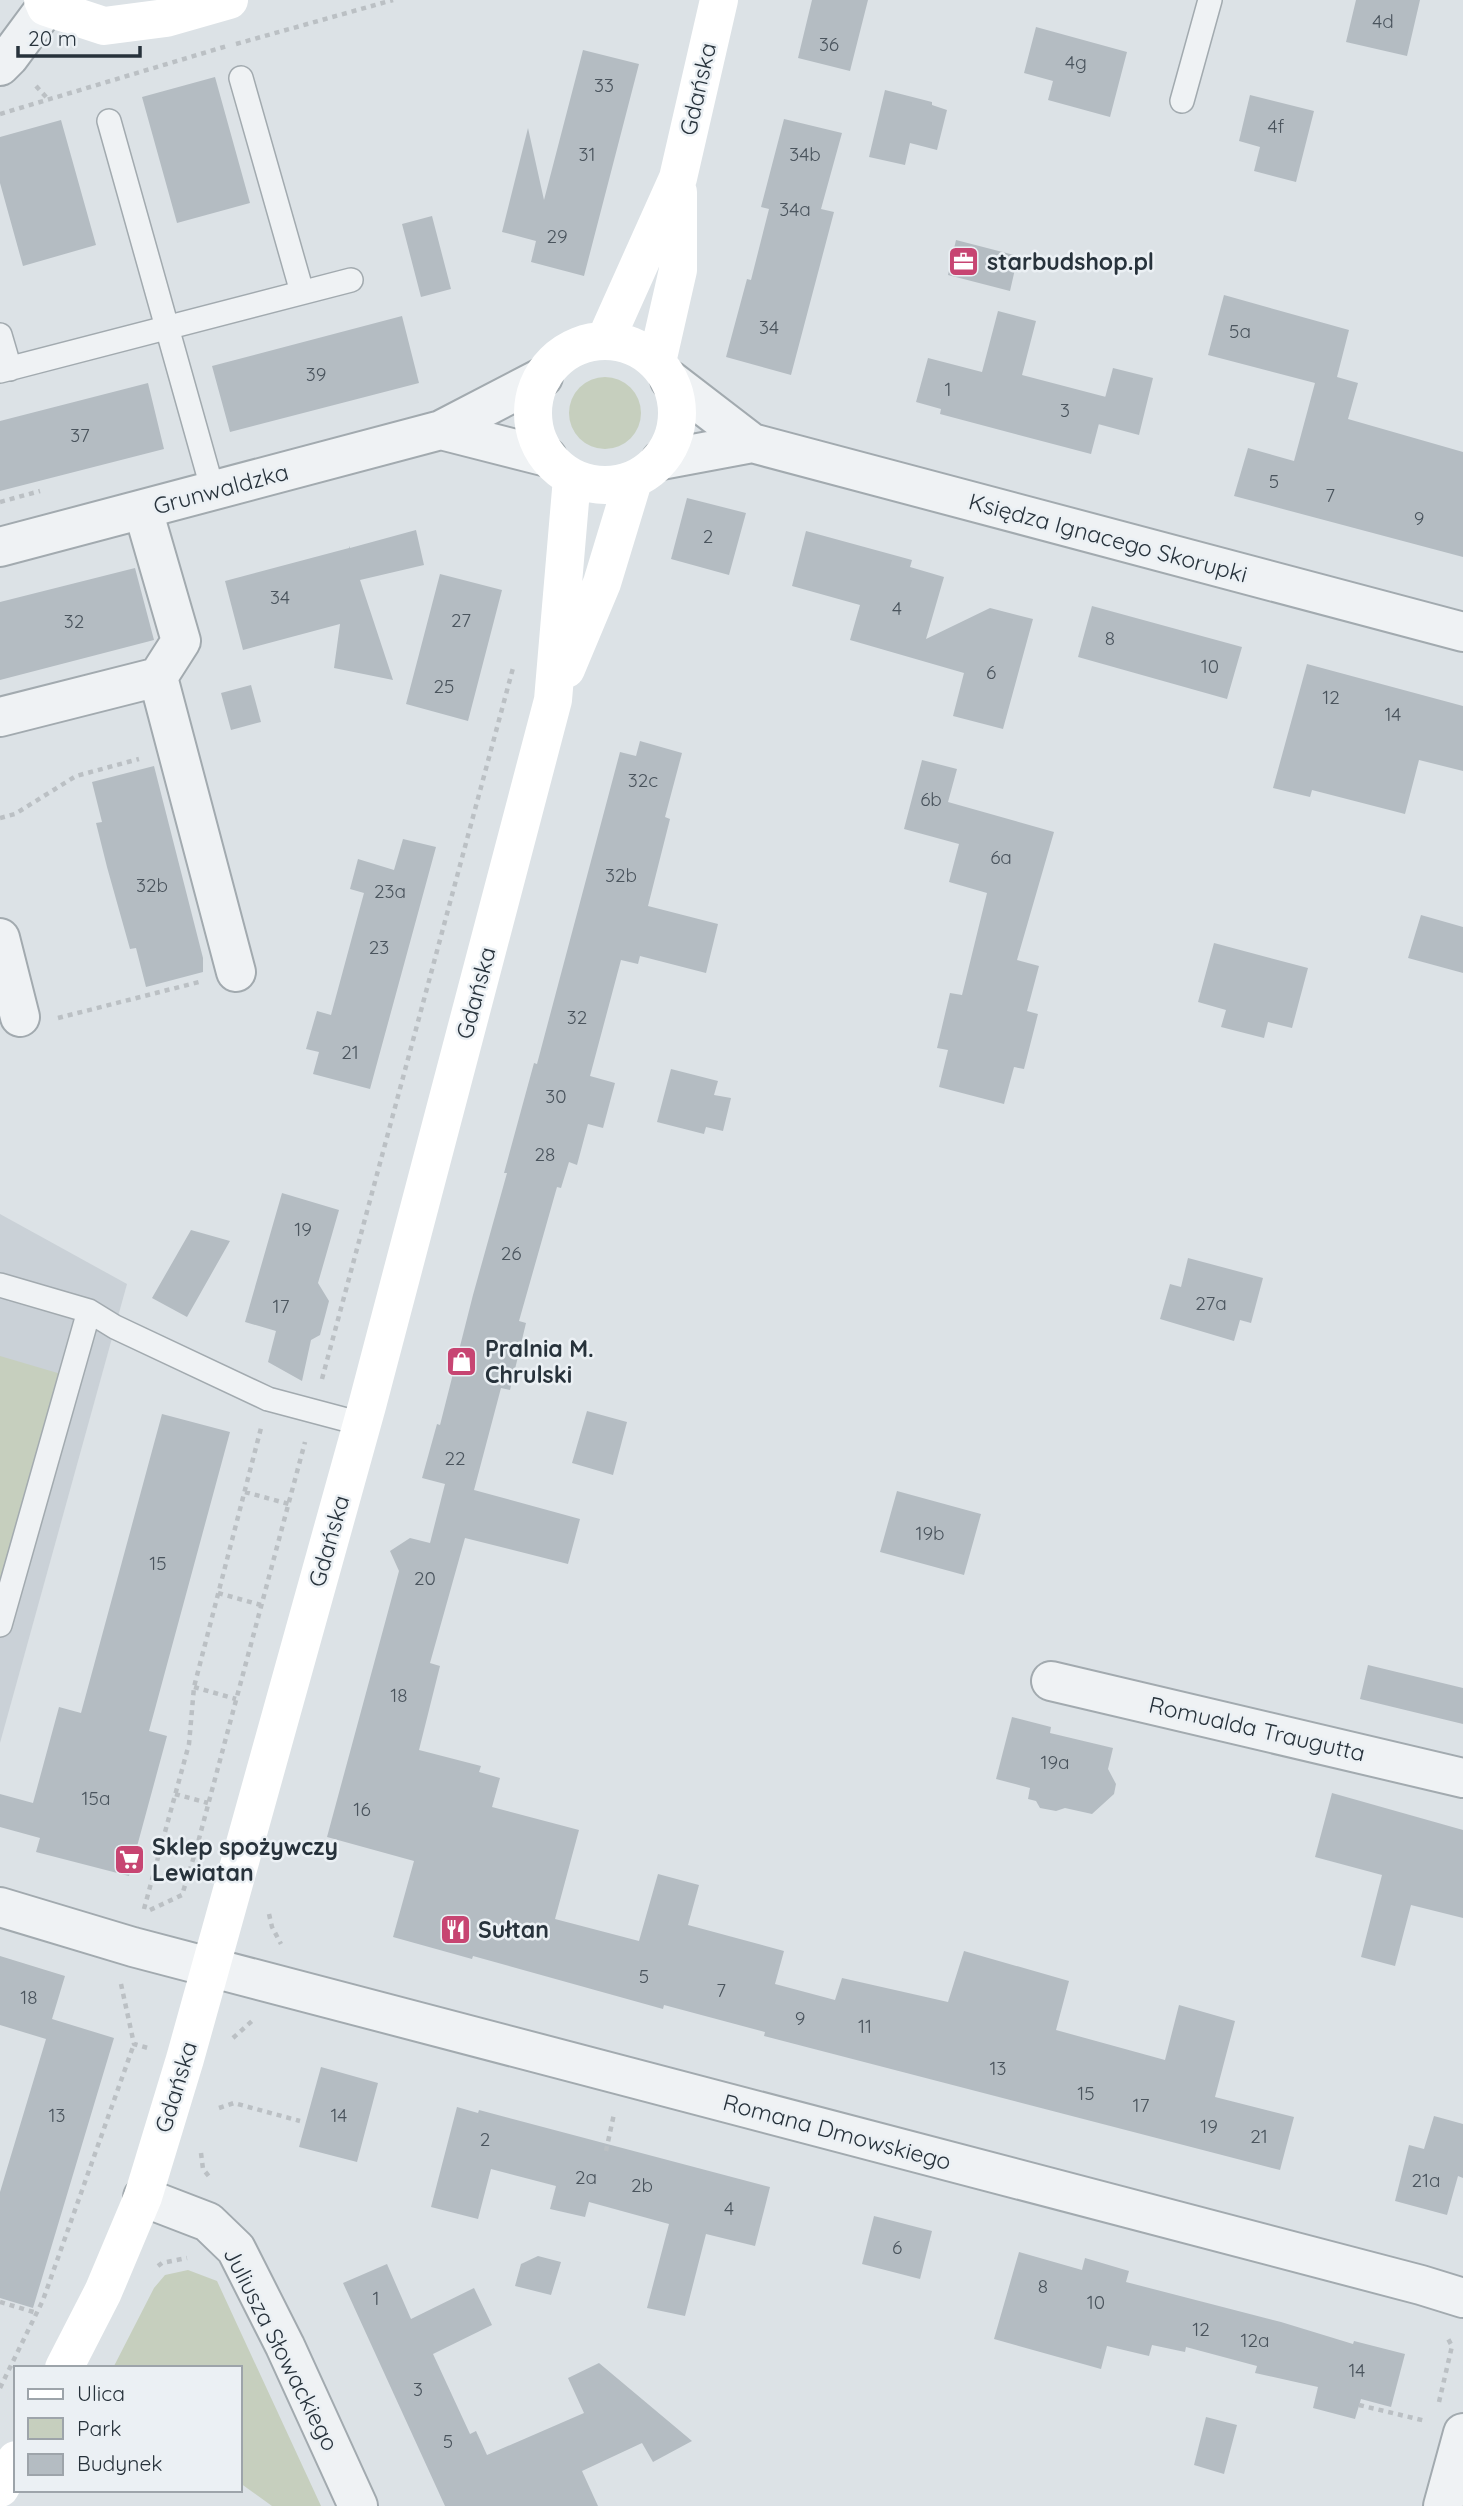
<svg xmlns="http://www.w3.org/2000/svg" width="1463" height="2506" font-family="Quicksand,sans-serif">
  <rect width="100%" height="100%" fill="#dce2e6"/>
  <!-- built -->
  <path fill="#cad1d7" d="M 0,1214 L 127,1284 L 0,1743 Z"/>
  <!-- green -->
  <path fill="#c6cfbe" d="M569 413a36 36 0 1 1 72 0a36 36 0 1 1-72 0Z
    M 0,1356 L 61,1374 L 0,1586 Z
    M 188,2270 L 217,2281 L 321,2506 L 272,2506 L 240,2483 L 240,2368 L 113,2368 L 154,2288 L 165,2275 Z"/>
  <!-- building -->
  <path fill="#b4bcc2" d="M 812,0 L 868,0 L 850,71 L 798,58 Z
    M 1356,0 L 1420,0 L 1407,56 L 1346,42 Z
    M 1036,27 L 1127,52 L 1110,117 L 1048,100 L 1053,81 L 1024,73 Z
    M 583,50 L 639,64 L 584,276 L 531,262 L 536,241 L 502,232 L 528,128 L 544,200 Z
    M 215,77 L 250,203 L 177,223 L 142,97 Z
    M 885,90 L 932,102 L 932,105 L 947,110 L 937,150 L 910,143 L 905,165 L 869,157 Z
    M 1250,95 L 1314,111 L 1296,182 L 1254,171 L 1260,147 L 1239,141 Z
    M 784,119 L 842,133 L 821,209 L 834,212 L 791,375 L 726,357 L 747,279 L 751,280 L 769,209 L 761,207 Z
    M 61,120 L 96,245 L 23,266 L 0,183 L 0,137 Z
    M 432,216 L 451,289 L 421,297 L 402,224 Z
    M 956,240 L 1018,256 L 1010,291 L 948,275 Z
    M 1224,295 L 1349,330 L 1337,377 L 1358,383 L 1348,419 L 1463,452 L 1463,557 L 1234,496 L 1248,448 L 1294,461 L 1315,383 L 1208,355 Z
    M 998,311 L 1036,321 L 1022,375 L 1106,397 L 1091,454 L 940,414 L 941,409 L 916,402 L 928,358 L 982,372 Z
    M 402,316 L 419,383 L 230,432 L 212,366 Z
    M 1113,368 L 1153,378 L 1139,435 L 1098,424 Z
    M 148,383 L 164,449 L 0,491 L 0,421 Z
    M 687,498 L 746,513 L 729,575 L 671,559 Z
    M 416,530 L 424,565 L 360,580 L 393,680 L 334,668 L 340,624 L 243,650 L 225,581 L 349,548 L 349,546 L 350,548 Z
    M 806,531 L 912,560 L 910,567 L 944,577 L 926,639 L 990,608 L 1033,619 L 1003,729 L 953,716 L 964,673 L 850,640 L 860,605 L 792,586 Z
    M 135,568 L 154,640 L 0,680 L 0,602 Z
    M 440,574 L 502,590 L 468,721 L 406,704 Z
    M 1092,606 L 1242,647 L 1227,699 L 1078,657 Z
    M 1307,664 L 1463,706 L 1463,771 L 1419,760 L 1405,814 L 1312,790 L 1310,797 L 1273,788 Z
    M 251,685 L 261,722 L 231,730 L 221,693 Z
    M 640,741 L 682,753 L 665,817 L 670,819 L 648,906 L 718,924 L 706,973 L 640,956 L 638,964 L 621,960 L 590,1076 L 615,1083 L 603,1128 L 588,1124 L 577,1165 L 569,1162 L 561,1188 L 557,1187 L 519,1321 L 526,1323 L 510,1390 L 501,1388 L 474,1490 L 580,1519 L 568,1564 L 465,1538 L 430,1663 L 440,1666 L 419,1750 L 481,1766 L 479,1772 L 500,1778 L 492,1807 L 579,1830 L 555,1919 L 639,1941 L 658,1874 L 699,1885 L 688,1925 L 784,1951 L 775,1984 L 835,2000 L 842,1978 L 948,2002 L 964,1951 L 1069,1981 L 1056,2030 L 1165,2060 L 1179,2005 L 1235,2021 L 1215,2097 L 1294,2117 L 1280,2170 L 764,2036 L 765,2032 L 664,2005 L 663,2009 L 473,1956 L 472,1959 L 393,1937 L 414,1861 L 327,1837 L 399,1571 L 390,1551 L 410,1538 L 430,1543 L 445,1484 L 422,1478 L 437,1424 L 440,1425 L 473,1295 L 507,1173 L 504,1173 L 534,1063 L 537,1064 L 620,752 L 636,756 Z
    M 922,760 L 957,769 L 948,802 L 1054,832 L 1017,960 L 1039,966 L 1027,1011 L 1038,1014 L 1024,1069 L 1014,1067 L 1004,1104 L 939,1087 L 948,1050 L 937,1048 L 950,993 L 962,995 L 987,893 L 949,882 L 959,844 L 904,829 Z
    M 154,766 L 203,958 L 203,972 L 146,987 L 136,948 L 130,949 L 107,867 L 96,823 L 102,822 L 92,782 Z
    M 403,839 L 436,847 L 370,1089 L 313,1074 L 319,1052 L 306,1049 L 317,1011 L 331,1015 L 364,893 L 350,889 L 358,859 L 394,870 Z
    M 1421,915 L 1463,927 L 1463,973 L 1408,958 Z
    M 1214,943 L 1308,968 L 1292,1028 L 1268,1022 L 1264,1038 L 1221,1027 L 1226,1010 L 1198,1002 Z
    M 671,1069 L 718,1081 L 714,1095 L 731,1098 L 723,1131 L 706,1127 L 704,1134 L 657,1122 Z
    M 282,1193 L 339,1210 L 318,1283 L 329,1301 L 320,1335 L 311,1340 L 302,1381 L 268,1362 L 276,1331 L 245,1322 Z
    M 191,1230 L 230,1241 L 187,1317 L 152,1298 Z
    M 1188,1258 L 1263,1278 L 1251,1323 L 1240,1320 L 1234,1341 L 1160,1319 L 1170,1284 L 1181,1287 Z
    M 587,1411 L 627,1422 L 613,1475 L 572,1463 Z
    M 162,1414 L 230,1432 L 149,1731 L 167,1736 L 129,1876 L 36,1852 L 40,1838 L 0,1827 L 0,1794 L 33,1803 L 59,1707 L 81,1713 Z
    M 897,1491 L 981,1514 L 964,1575 L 880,1552 Z
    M 1368,1665 L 1463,1688 L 1463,1724 L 1360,1699 Z
    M 1012,1717 L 1051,1727 L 1050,1733 L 1113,1748 L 1108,1769 L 1116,1784 L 1114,1794 L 1092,1814 L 1065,1808 L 1056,1811 L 1040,1808 L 1036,1801 L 1028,1799 L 1030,1788 L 996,1779 Z
    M 1332,1793 L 1463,1830 L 1463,1918 L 1411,1905 L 1395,1966 L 1361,1957 L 1382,1875 L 1315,1857 Z
    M 0,1956 L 65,1976 L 52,2019 L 114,2038 L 33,2308 L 0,2298 L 0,2192 L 46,2039 L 0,2025 Z
    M 321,2067 L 378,2083 L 357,2162 L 299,2147 Z
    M 457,2107 L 478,2113 L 479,2110 L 770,2187 L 755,2246 L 706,2234 L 685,2316 L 647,2308 L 669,2224 L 589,2202 L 585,2217 L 550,2209 L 556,2186 L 491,2169 L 478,2219 L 431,2207 Z
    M 1434,2116 L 1463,2124 L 1463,2178 L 1458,2176 L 1447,2215 L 1395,2201 L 1409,2145 L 1424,2149 Z
    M 874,2216 L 932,2231 L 920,2279 L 862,2264 Z
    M 1019,2252 L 1082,2270 L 1085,2258 L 1129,2271 L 1126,2282 L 1281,2322 L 1353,2344 L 1354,2341 L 1405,2354 L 1391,2407 L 1361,2399 L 1355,2419 L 1313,2408 L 1318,2387 L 1255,2373 L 1257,2366 L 1186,2347 L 1185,2352 L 1152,2345 L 1149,2356 L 1107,2346 L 1101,2369 L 994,2339 Z
    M 538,2256 L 561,2262 L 551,2295 L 515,2286 L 521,2264 Z
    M 387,2264 L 411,2319 L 474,2288 L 492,2325 L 433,2354 L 470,2434 L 476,2431 L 487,2455 L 584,2413 L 568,2378 L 599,2363 L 692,2441 L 653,2462 L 642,2443 L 582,2471 L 598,2506 L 445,2506 L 343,2283 Z
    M 1206,2417 L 1237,2425 L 1224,2474 L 1194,2465 Z"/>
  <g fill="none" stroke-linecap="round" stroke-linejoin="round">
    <defs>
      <path id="lane" d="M 241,78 L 302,292
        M 1182,101 L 1210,0
        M 109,121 L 213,491
        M 0,335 L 10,369
        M 0,371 L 351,280
        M 0,1285 L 89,1311 L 115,1327 L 268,1399 L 362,1424
        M 0,1625 L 89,1311"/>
      <path id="street" d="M 0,66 L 9,57 L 46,7
        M 670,380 L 752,443
        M 441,430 L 547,457
        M 661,460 L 752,443 L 1463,632
        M 0,547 L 441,430 L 543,377
        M 158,677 L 236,972
        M 0,717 L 158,677 L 181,641 L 143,510
        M 0,938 L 20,1017
        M 1051,1681 L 1463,1778
        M 0,1907 L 133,1947 L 1421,2285 L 1463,2298
        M 143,2197 L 208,2222 L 236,2249 L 285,2346 L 358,2506
        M 1443,2506 L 1463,2433"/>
    </defs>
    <!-- lane casing -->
    <use href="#lane" stroke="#a2aaaf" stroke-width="26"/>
    <!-- street casing -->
    <use href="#street" stroke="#a2aaaf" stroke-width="42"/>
    <!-- path -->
    <path stroke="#bbc0c4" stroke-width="4.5" stroke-dasharray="5 5" stroke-linecap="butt" d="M 236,44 L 393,0
      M 36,86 L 47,98
      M 0,114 L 227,46
      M 0,502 L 40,491
      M 0,818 L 15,814 L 76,776 L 139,759
      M 58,1018 L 199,982
      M 322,1379 L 513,668
      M 245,1492 L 289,1504
      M 218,1593 L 261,1605
      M 194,1687 L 236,1699
      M 175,1794 L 208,1803
      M 196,1850 L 305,1442
      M 144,1909 L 189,1744 L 194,1687 L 261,1428
      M 150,1910 L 182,1895 L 196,1850
      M 269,1914 L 272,1927 L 281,1944
      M 121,1984 L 134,2044 L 148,2048
      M 233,2038 L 252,2021
      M 219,2108 L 234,2103 L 300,2121
      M 606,2151 L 614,2114
      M 201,2153 L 203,2169 L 211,2179
      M 158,2266 L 162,2263 L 187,2258
      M 0,2302 L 37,2313
      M 0,2388 L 43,2300 L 134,2044
      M 1439,2402 L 1452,2346 L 1447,2337
      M 1359,2405 L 1426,2421"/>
    <!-- lane -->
    <use href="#lane" stroke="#eff2f4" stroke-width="23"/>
    <!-- street -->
    <use href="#street" stroke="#eff2f4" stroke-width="38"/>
    <!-- secondary -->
    <path stroke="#fff" stroke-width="38" d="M 43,0 L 46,7 L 104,26 L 166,18 L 229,0
      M533 413a72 72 0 1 1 144 0a72 72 0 1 1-144 0Z
      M 605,341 L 678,178 L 719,0
      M 657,362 L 678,270 L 678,192
      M 566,669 L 602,583 L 633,481
      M 64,2368 L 103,2292 L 143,2197 L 185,2059 L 367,1406 L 553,700 L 572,478
      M 0,2488 L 16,2460"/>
  </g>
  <!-- icons -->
  <defs>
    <symbol id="office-square" viewBox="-11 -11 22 22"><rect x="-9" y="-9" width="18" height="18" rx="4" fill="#c74572" stroke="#ebf0f4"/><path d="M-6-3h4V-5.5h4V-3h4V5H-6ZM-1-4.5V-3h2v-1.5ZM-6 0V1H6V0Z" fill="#fff"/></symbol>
    <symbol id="shop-square" viewBox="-11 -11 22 22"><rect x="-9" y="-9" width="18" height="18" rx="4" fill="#c74572" stroke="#ebf0f4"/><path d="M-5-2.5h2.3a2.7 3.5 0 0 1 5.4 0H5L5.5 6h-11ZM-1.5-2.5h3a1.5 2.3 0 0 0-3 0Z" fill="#fff"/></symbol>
    <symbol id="supermarket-square" viewBox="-11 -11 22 22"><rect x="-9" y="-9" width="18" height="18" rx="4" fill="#c74572" stroke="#ebf0f4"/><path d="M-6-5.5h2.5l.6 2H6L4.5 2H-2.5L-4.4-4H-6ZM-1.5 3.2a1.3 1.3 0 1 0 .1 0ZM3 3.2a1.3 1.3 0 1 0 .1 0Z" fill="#fff"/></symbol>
    <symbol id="restaurant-square" viewBox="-11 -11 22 22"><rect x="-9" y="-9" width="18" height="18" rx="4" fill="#c74572" stroke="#ebf0f4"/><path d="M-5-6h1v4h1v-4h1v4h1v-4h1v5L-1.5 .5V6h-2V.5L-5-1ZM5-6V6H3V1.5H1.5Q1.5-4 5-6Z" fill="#fff"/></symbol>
  </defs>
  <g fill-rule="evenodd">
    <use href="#office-square" x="946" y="244" width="35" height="35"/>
    <use href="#shop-square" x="444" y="1344" width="35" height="35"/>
    <use href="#supermarket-square" x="112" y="1842" width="35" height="35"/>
    <use href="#restaurant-square" x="438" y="1912" width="35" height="35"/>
  </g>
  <g text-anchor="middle" stroke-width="5" stroke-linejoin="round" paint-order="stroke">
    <!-- number labels -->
    <g font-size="19" fill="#4a545d">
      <text x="1383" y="28">4d</text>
      <text x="829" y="51">36</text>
      <text x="1076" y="69">4g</text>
      <text x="604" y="92">33</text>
      <text x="1276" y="133">4f</text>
      <text x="587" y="161">31</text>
      <text x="805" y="161">34b</text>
      <text x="795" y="216">34a</text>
      <text x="557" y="243">29</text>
      <text x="769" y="334">34</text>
      <text x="1240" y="338">5a</text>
      <text x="316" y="381">39</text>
      <text x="948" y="396">1</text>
      <text x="1065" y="417">3</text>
      <text x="80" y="442">37</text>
      <text x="1274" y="488">5</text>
      <text x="1330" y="502">7</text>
      <text x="1419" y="525">9</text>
      <text x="708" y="543">2</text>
      <text x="280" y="604">34</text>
      <text x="897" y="615">4</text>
      <text x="461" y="627">27</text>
      <text x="74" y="628">32</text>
      <text x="1110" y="645">8</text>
      <text x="1210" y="673">10</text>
      <text x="991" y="679">6</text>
      <text x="444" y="693">25</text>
      <text x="1331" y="704">12</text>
      <text x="1393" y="721">14</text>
      <text x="643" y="787">32c</text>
      <text x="931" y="806">6b</text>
      <text x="1001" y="864">6a</text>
      <text x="621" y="882">32b</text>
      <text x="152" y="892">32b</text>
      <text x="390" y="898">23a</text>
      <text x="379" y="954">23</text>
      <text x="577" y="1024">32</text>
      <text x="350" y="1059">21</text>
      <text x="556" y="1103">30</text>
      <text x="545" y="1161">28</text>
      <text x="303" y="1236">19</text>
      <text x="511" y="1260">26</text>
      <text x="1211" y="1310">27a</text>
      <text x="281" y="1313">17</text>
      <text x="455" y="1465">22</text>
      <text x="930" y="1540">19b</text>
      <text x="158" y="1570">15</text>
      <text x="425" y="1585">20</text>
      <text x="399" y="1702">18</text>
      <text x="1055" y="1769">19a</text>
      <text x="96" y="1805">15a</text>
      <text x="362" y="1816">16</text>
      <text x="644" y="1983">5</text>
      <text x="721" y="1997">7</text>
      <text x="29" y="2004">18</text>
      <text x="800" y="2025">9</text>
      <text x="865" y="2033">11</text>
      <text x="998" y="2075">13</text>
      <text x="1086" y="2100">15</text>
      <text x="1141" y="2112">17</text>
      <text x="57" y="2122">13</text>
      <text x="339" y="2122">14</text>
      <text x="1209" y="2133">19</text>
      <text x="1259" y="2143">21</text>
      <text x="485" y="2146">2</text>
      <text x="586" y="2184">2a</text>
      <text x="1426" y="2187">21a</text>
      <text x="642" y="2192">2b</text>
      <text x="729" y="2215">4</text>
      <text x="897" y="2254">6</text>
      <text x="1043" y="2293">8</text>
      <text x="376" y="2305">1</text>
      <text x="1096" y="2309">10</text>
      <text x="1201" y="2336">12</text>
      <text x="1255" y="2347">12a</text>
      <text x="1357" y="2377">14</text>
      <text x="418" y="2396">3</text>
      <text x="448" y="2448">5</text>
    </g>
    <!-- street labels -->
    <g font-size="23" fill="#27323b" stroke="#ebf0f4">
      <text transform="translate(698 89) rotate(-77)" y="8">Gdańska</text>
      <text transform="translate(221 489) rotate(-15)" y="8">Grunwaldzka</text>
      <text transform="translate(1108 538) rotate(15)" y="8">Księdza Ignacego Skorupki</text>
      <text transform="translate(476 993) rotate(-75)" y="8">Gdańska</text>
      <text transform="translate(329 1541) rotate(-74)" y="8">Gdańska</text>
      <text transform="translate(1257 1729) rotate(13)" y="8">Romualda Traugutta</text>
      <text transform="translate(176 2087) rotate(-73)" y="8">Gdańska</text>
      <text transform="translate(837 2132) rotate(15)" y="8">Romana Dmowskiego</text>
      <text transform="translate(281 2349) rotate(63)" y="8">Juliusza Słowackiego</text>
    </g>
    <!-- poi labels -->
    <g font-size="23" font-weight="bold" fill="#27323b" stroke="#ebf0f4" text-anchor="start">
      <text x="987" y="270">starbudshop.pl</text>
      <text x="485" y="1357">Pralnia M.<tspan x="485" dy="26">Chrulski</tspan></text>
      <text x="152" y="1855">Sklep spożywczy<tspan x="152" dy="26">Lewiatan</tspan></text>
      <text x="478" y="1938">Sułtan</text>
    </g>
  </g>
  <!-- legend -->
  <rect x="14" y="2366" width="228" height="126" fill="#ebf0f4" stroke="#9da4aa" stroke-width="2"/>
  <rect x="28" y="2389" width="35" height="10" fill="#ffffff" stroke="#9da4aa" stroke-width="2"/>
  <text x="77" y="2401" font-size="21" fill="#27323b">Ulica</text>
  <rect x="28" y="2418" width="35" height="21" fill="#c6cfbe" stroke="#9da4aa" stroke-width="2"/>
  <text x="77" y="2436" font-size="21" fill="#27323b">Park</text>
  <rect x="28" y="2454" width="35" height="21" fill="#b4bcc2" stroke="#9da4aa" stroke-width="2"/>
  <text x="77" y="2471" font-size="21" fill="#27323b">Budynek</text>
  <!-- scale -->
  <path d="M18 46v10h122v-10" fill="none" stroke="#27323b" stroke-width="3.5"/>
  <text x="28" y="46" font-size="21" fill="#27323b" stroke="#ebf0f4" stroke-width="5" paint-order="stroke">20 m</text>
</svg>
